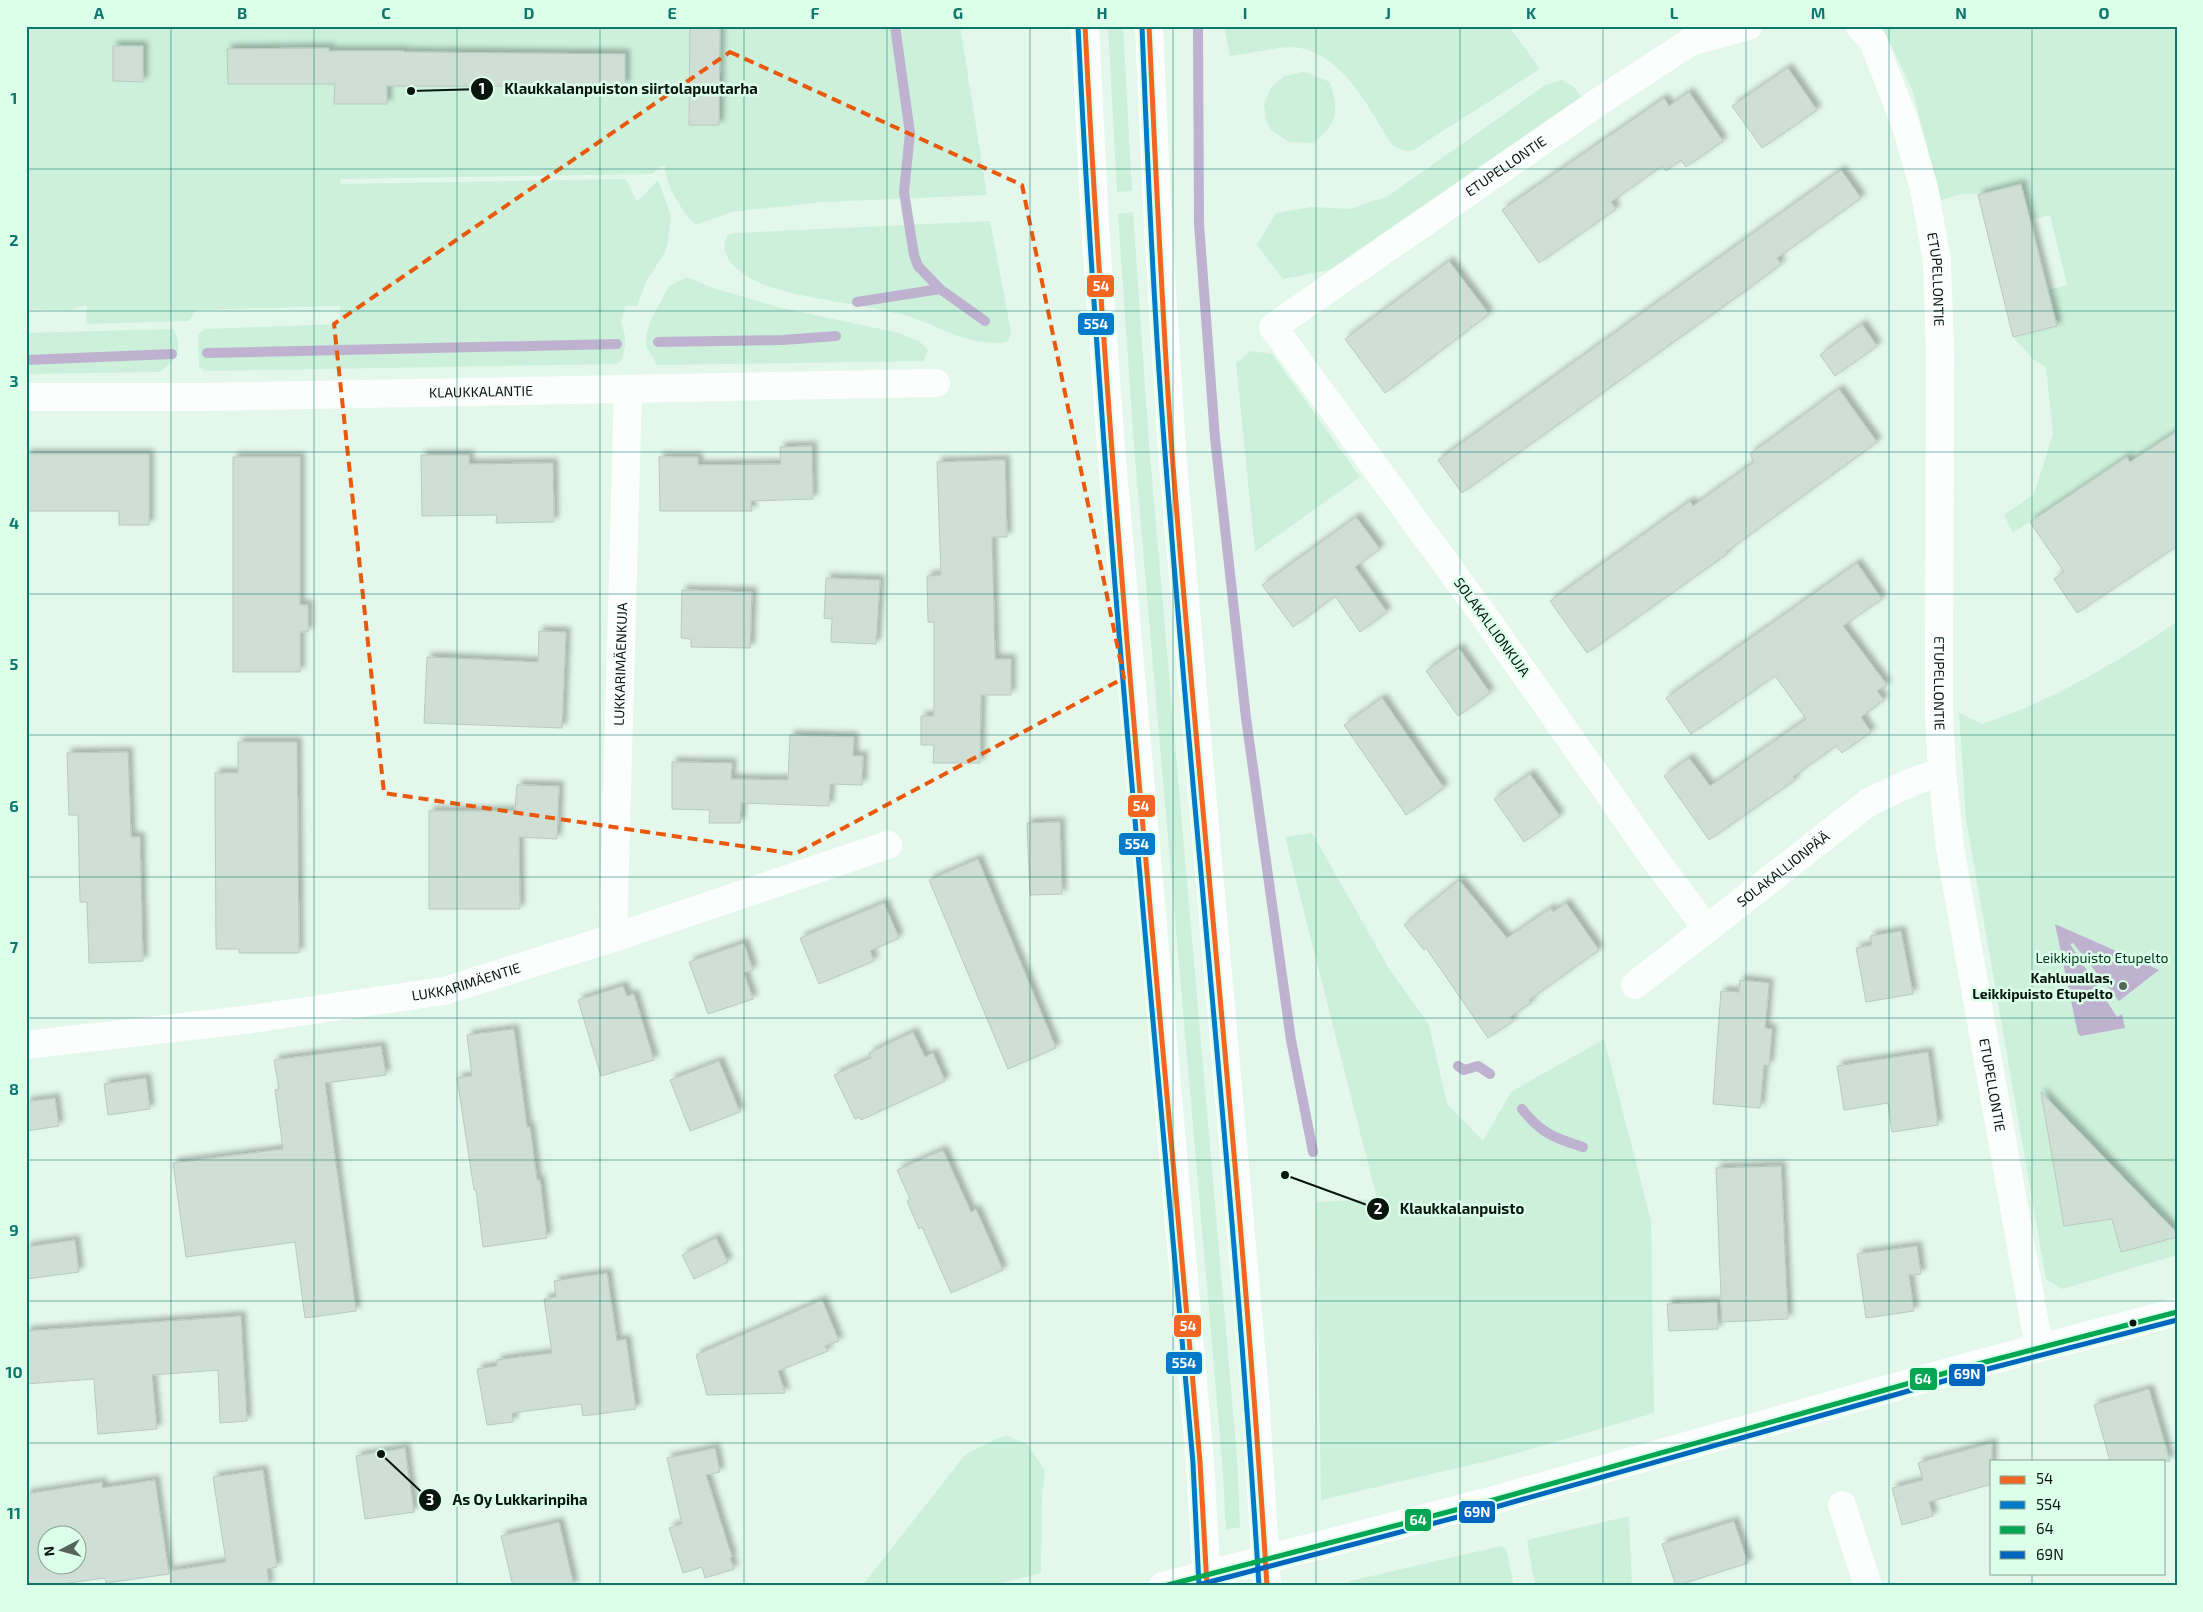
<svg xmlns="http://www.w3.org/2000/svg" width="2203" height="1612" font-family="'Exo 2',sans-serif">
  <defs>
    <filter id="shadow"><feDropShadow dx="4.5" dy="-4.5" stdDeviation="2.5" flood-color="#0004"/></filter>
  </defs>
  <rect width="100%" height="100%" fill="#e4f7eb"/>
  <!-- green -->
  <path fill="#ccf0da" d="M 26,26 L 960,26 L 987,195 L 823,202 L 731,212 L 696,225 C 681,210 666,187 665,166 L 660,166 L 653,174 L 340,179 L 341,184 L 626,179 L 636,200 L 640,199 L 658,180 L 671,215 L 668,241 L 665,252 L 646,282 L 637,306 L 625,306 L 621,322 L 625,336 L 625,347 L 622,359 L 618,364 L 205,371 L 199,367 L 198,334 L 205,329 L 340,324 L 340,306 L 196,310 L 189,321 L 86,324 L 87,305 L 71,310 L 26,309 Z
    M 1108,26 L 1123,26 L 1132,191 L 1117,192 Z
    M 1224,26 L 1509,26 L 1540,69 L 1427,141 C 1413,153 1408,153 1392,145 C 1367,106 1345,55 1295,47 C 1282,46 1245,54 1230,56 Z
    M 1882,26 L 2177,26 L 2177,455 L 2141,479 L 2126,457 L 2013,533 L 2004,515 L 2034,494 L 2053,434 L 2046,367 L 2034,360 L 2013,337 L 2057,326 L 2048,290 L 2067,285 L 2050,215 L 2030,220 L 2021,184 L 1978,195 L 1964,193 L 1941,200 L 1912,89 Z
    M 1304,72 L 1330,82 C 1339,111 1338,123 1314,143 L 1289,142 L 1271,130 L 1266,121 L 1264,104 L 1271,88 L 1284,76 Z
    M 1561,80 L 1573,86 L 1581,97 L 1329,270 L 1283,279 L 1257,245 L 1276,213 L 1312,207 L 1349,209 L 1388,196 L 1544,86 Z
    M 1133,212 L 1149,444 L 1237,1457 L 1240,1527 L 1226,1530 L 1222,1460 L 1134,446 L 1118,214 Z
    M 990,221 L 1011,332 L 1008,341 L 1002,343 C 991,343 979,342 968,339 C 947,334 928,322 908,316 C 864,304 817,301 773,288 C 754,282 712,261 728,235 L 735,233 Z
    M 687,277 L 713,288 L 778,307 L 899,333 L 920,342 L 928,350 L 924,361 L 657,365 L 646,346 L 647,332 L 651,320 L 669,286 Z
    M 173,329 C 185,345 175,362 160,372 L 26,374 L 26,333 Z
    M 1251,351 L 1272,354 L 1360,477 L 1255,552 L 1236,363 Z
    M 2177,622 L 2177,1255 L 2062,1289 L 2046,1279 L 1966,819 L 1959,713 L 1982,724 C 2051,702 2117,662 2177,622 Z
    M 1312,833 L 1388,967 L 1429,1025 L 1447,1104 L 1483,1141 L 1511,1092 L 1604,1039 L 1651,1221 L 1654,1413 L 1500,1458 L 1321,1500 L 1316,1202 L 1377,1199 L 1285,837 Z
    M 1008,1436 L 1028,1445 L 1045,1471 L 1042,1495 L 1041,1573 L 990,1586 L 862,1586 L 965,1455 L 998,1438 Z
    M 1629,1516 L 1632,1586 L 1535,1586 L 1527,1540 Z
    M 1501,1546 L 1506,1549 L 1514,1586 L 1348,1586 L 1350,1581 Z"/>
  <!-- water -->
  <path fill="#beb2d0" d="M 2055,924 L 2159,970 L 2119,1001 L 2073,943 L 2070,944 L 2117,1017 L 2122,1014 L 2125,1028 L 2081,1036 L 2078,1034 Z"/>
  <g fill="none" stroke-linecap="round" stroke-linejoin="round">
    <!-- stream -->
    <path stroke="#beb2d0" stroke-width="10" d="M 895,26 L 910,133 L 904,192 L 914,255 L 918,266 L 940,289 L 985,321
      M 1198,26 L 1199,224 L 1215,438 L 1246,718 L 1291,1040 L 1313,1152
      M 857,302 L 940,289
      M 658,342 L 783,340 L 836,336
      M 207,353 L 617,344
      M 26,360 L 172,354
      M 1458,1066 L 1464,1070 L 1478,1066 L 1490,1074
      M 1522,1109 C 1541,1133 1554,1138 1583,1147"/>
  </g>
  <!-- building -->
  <path fill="#d0dfd6" stroke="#bac9c0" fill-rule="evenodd" filter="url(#shadow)" d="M 690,26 L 720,26 L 719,125 L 689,125 Z
    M 113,46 L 143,46 L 143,82 L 113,81 Z
    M 329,48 L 329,51 L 404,51 L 404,52 L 625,54 L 625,86 L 387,86 L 387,104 L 334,104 L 335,84 L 228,84 L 227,49 Z
    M 1788,68 L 1817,110 L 1762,148 L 1732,106 Z
    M 1689,92 L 1723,141 L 1686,167 L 1681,160 L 1666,171 L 1662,166 L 1611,202 L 1616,209 L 1539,263 L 1502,210 L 1664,98 L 1669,106 Z
    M 1841,170 L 1861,198 L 1777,258 L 1781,264 L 1752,286 L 1462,493 L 1438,460 Z
    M 2021,184 L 2057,326 L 2013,337 L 1978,195 Z
    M 1449,261 L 1489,314 L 1385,393 L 1345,339 Z
    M 1862,324 L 1877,346 L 1835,376 L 1820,355 Z
    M 1839,389 L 1877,442 L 1726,552 L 1727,554 L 1587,653 L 1550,601 L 1690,501 L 1693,506 L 1754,462 L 1750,454 Z
    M 2177,431 L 2177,546 L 2077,613 L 2054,579 L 2064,572 L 2030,522 L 2127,457 L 2130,462 Z
    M 812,446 L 813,499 L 751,501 L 752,511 L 660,511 L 659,457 L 698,457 L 698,465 L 781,464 L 780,447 Z
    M 26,454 L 149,454 L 149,525 L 119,525 L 119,511 L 26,511 Z
    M 421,455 L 469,455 L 469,464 L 553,463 L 554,522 L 496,523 L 497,515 L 422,516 Z
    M 233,457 L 300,457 L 300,605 L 308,605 L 308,632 L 300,632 L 300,672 L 233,672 Z
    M 1005,460 L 1007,537 L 992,537 L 995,659 L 1011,659 L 1011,695 L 981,695 L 980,763 L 933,763 L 934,745 L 921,745 L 921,716 L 934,716 L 934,622 L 928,622 L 927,576 L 941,575 L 937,462 Z
    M 1356,517 L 1380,549 L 1355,567 L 1387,612 L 1360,632 L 1335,596 L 1293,627 L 1262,585 Z
    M 1857,563 L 1882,599 L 1843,626 L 1887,685 L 1877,691 L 1884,700 L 1861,717 L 1871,732 L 1842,753 L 1836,746 L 1793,777 L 1795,780 L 1709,840 L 1664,776 L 1689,758 L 1710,786 L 1806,719 L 1775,676 L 1691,734 L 1666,698 Z
    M 826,578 L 880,580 L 876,644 L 831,642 L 832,619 L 824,618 Z
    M 682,590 L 752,592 L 750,648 L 691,647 L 691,639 L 681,638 Z
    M 539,631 L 566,632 L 562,728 L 424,723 L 427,657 L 538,662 Z
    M 1459,648 L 1490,693 L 1458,716 L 1426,671 Z
    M 1382,698 L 1444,788 L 1406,815 L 1344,725 Z
    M 790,735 L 854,737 L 853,756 L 863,756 L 862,785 L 830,784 L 829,806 L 741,803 L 740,823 L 709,823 L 710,810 L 672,809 L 672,762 L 732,763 L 731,779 L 788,780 Z
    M 238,742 L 297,742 L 299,953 L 239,953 L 239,949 L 216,949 L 215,773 L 238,773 Z
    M 128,752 L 131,837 L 140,837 L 143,961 L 89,963 L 87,902 L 80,902 L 78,815 L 69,815 L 67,753 Z
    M 1530,774 L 1560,816 L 1524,842 L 1494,799 Z
    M 517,785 L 559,786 L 557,839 L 519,837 L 520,909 L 429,909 L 429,811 L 515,811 Z
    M 1060,822 L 1062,894 L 1030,895 L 1027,823 Z
    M 978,859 L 1056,1048 L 1008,1069 L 929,880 Z
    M 1459,880 L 1507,938 L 1551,908 L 1553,912 L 1566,903 L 1599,950 L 1529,1000 L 1531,1003 L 1510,1017 L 1513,1021 L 1488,1038 L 1426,948 L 1424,950 L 1404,925 Z
    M 884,903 L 899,938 L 870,951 L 874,961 L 819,984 L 800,938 Z
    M 1901,931 L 1913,994 L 1866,1002 L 1856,948 L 1872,945 L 1870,936 Z
    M 744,943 L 753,970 L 744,973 L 753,999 L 708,1014 L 689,962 Z
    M 1740,980 L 1769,983 L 1765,1028 L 1772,1029 L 1769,1066 L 1764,1065 L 1760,1108 L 1713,1104 L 1721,991 L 1739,992 Z
    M 623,986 L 627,996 L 634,994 L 654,1060 L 601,1076 L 578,1000 Z
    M 514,1029 L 527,1127 L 530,1127 L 537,1180 L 540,1180 L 547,1238 L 483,1247 L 476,1190 L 474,1190 L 457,1078 L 472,1076 L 467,1035 Z
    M 913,1032 L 925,1057 L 933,1053 L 945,1081 L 861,1120 L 860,1117 L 855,1119 L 834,1075 L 871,1058 L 869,1053 Z
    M 381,1046 L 386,1075 L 325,1083 L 356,1311 L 305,1318 L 295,1242 L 186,1257 L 173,1163 L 283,1149 L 275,1090 L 279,1089 L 274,1060 Z
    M 1928,1052 L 1938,1125 L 1892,1132 L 1888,1103 L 1844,1110 L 1837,1066 Z
    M 719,1061 L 740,1112 L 690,1131 L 670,1080 Z
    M 146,1078 L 150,1109 L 108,1115 L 104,1084 Z
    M 2041,1092 L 2177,1233 L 2177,1237 L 2121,1252 L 2112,1219 L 2064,1226 Z
    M 55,1098 L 59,1126 L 26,1131 L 26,1102 Z
    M 943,1150 L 971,1212 L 976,1209 L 1003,1270 L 951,1293 L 922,1227 L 919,1229 L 907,1201 L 910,1199 L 897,1170 Z
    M 1781,1166 L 1788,1319 L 1722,1322 L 1716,1168 Z
    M 716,1238 L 728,1262 L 694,1279 L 682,1255 Z
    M 75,1240 L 79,1272 L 26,1279 L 26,1247 Z
    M 1917,1246 L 1921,1274 L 1909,1275 L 1914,1311 L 1866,1318 L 1857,1254 Z
    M 607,1273 L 617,1341 L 626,1339 L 636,1409 L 583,1416 L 581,1404 L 512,1413 L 513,1422 L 487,1425 L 477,1369 L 497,1366 L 497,1360 L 552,1353 L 544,1299 L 556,1297 L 554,1281 Z
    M 822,1300 L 839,1341 L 825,1346 L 828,1351 L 778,1371 L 785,1393 L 707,1395 L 696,1355 Z
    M 1717,1302 L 1718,1329 L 1669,1331 L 1667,1304 Z
    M 241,1316 L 247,1421 L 220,1423 L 218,1370 L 152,1375 L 157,1429 L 98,1434 L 94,1379 L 26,1384 L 26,1331 Z
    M 2149,1389 L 2170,1461 L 2110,1461 L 2094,1405 Z
    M 1992,1443 L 1992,1484 L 1929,1502 L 1933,1516 L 1902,1525 L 1892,1488 L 1923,1480 L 1918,1463 Z
    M 405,1448 L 414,1512 L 365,1519 L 356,1456 Z
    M 715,1448 L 720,1472 L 706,1475 L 732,1557 L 730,1558 L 734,1569 L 705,1578 L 702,1567 L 683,1573 L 669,1528 L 682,1524 L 667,1458 Z
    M 263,1470 L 277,1567 L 267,1569 L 269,1586 L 171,1586 L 170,1571 L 226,1562 L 213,1477 Z
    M 155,1480 L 169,1574 L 106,1583 L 105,1578 L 47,1586 L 29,1586 L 26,1567 L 26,1494 L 102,1482 L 102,1488 ZM 48,1534 L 78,1534 L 78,1564 L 48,1564 Z
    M 1734,1521 L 1748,1563 L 1676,1586 L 1662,1544 Z
    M 559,1522 L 574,1586 L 513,1586 L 501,1536 Z"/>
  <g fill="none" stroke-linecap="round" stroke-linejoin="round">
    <!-- minor -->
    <g stroke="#fbfefc" stroke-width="28">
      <path id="s1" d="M 1860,26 L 1873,41 L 1905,123 L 1924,188 L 1937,261 L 1940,352 L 1939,713 L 1942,772 L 1950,848 L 2039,1347"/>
      <path id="s2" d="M 26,397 L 203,397 L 936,383"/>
      <path id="s3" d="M 1707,929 L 1654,858 L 1487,620 L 1273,327 L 1603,99 L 1690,42 L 1748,26"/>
      <path id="s4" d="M 613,938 L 628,390"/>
      <path id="s5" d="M 1635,985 L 1869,802 L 1914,781 L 1942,772"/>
      <path id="s6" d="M 26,1045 L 252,1019 L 444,991 L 613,938 L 888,845"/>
      <path d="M 1842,1505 L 1868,1586"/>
    </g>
    <!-- major -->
    <path stroke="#fbfefc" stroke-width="28" d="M 1163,1586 L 1490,1501 L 1974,1365 L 2177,1312"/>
    <!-- highway -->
    <path stroke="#fbfefc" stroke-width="28" d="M 1085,26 L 1095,226 L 1111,448 L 1200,1462 L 1207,1586
      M 1149,26 L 1158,228 L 1173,464 L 1255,1393 L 1267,1586"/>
    <defs>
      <path id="bus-1" d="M 1085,26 C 1109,506 1158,984 1200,1462 L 1207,1586
        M 1149,26 C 1156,173 1162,319 1173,466 C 1203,839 1244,1212 1267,1586"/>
      <path id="bus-2" d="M 1078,26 C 1101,506 1151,984 1193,1463 L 1199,1586
        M 1142,26 C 1148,173 1154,320 1166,466 C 1195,839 1236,1212 1259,1586"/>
      <path id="bus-3" d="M 1164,1586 L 1490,1501 L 1974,1365 L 2177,1312"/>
      <path id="bus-4" d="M 1194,1586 L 1492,1508 L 1976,1372 L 2177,1320"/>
    </defs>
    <!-- bus-1 casing -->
    <use href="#bus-1" stroke="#dcffea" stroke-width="9"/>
    <!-- bus-2 casing -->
    <use href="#bus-2" stroke="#dcffea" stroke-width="9"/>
    <!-- bus-3 casing -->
    <use href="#bus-3" stroke="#dcffea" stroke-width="9"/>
    <!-- bus-4 casing -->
    <use href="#bus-4" stroke="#dcffea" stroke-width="9"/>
    <!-- bus-1 -->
    <use href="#bus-1" stroke="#f26522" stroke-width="5"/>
    <!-- bus-2 -->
    <use href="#bus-2" stroke="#007ac9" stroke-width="5"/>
    <!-- bus-3 -->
    <use href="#bus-3" stroke="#00a651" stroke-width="5"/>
    <!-- bus-4 -->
    <use href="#bus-4" stroke="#0065bd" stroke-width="5"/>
  </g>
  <!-- marked area -->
  <path fill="none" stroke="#e8590c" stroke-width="4" stroke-dasharray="10 6" stroke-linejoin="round" d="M 730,52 L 1022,185 L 1124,678 L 795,854 L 384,793 L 334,324 Z"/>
  <!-- grid -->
  <path fill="none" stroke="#0f766e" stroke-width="1" stroke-opacity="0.55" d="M 171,26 L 171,1586M 314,26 L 314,1586M 457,26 L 457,1586M 600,26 L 600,1586M 744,26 L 744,1586M 887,26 L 887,1586M 1030,26 L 1030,1586M 1173,26 L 1173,1586M 1316,26 L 1316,1586M 1460,26 L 1460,1586M 1603,26 L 1603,1586M 1746,26 L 1746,1586M 1889,26 L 1889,1586M 2032,26 L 2032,1461M 26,169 L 2177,169M 26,311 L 2177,311M 26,452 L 2177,452M 26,594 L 2177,594M 26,735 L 2177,735M 26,877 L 2177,877M 26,1018 L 2177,1018M 26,1160 L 2177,1160M 26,1301 L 2177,1301M 26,1443 L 2177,1443M 2032,1573 L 2032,1586"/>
  <!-- markers -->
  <circle fill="#56655c" stroke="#dcffea" stroke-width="2" cx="2123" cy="986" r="5"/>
  <circle fill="#09160f" stroke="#dcffea" stroke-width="2" cx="2133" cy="1323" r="4.5"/>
  <g text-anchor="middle" stroke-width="5" stroke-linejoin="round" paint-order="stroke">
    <!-- street labels -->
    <g font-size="14" fill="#09160f" stroke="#dcffea">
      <text dy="5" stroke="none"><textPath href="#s3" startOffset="1025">ETUPELLONTIE</textPath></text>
      <text dy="5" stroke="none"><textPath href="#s1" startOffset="268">ETUPELLONTIE</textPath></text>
      <text dy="5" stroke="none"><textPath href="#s2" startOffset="455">KLAUKKALANTIE</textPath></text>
      <text transform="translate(1492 627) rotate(54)" y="5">SOLAKALLIONKUJA</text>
      <text dy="5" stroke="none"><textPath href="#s4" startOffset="274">LUKKARIMÄENKUJA</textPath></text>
      <text dy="5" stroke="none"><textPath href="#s1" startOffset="672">ETUPELLONTIE</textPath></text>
      <text dy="5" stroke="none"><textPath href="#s5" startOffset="188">SOLAKALLIONPÄÄ</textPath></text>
      <text dy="5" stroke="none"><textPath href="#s6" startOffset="445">LUKKARIMÄENTIE</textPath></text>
      <text dy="5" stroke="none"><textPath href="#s1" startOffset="1078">ETUPELLONTIE</textPath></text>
    </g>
    <!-- park labels -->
    <g font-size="14" fill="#02331e" stroke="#dcffea">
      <text x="2102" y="963">Leikkipuisto Etupelto</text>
    </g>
    <!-- poi labels -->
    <g font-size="14" font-weight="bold" fill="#09160f" stroke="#dcffea" text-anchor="end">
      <text x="2113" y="983">Kahluuallas,<tspan x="2113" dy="16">Leikkipuisto Etupelto</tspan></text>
    </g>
  </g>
  <!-- callouts -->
  <path fill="none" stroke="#09160f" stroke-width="2" d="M411 91L482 89M1285 1175L1378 1209M381 1454L430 1500"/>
  <g fill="#09160f" stroke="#dcffea" stroke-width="2">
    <circle cx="411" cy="91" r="5"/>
    <circle cx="1285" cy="1175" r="5"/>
    <circle cx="381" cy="1454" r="5"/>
    <circle cx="482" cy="89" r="12"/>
    <circle cx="1378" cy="1209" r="12"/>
    <circle cx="430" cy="1500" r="12"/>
  </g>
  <g font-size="15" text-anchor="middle" font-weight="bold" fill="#fff">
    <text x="482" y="94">1</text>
    <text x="1378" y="1214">2</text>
    <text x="430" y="1505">3</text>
  </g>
  <g font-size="15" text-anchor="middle" font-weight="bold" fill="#09160f" stroke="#dcffea" stroke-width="5" stroke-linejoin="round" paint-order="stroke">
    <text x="631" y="94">Klaukkalanpuiston siirtolapuutarha</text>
    <text x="1462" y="1214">Klaukkalanpuisto</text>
    <text x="520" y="1505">As Oy Lukkarinpiha</text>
  </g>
  <g stroke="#dcffea" stroke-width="2">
    <rect x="1086" y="274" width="29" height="24" rx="5" fill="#f26522"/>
    <rect x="1077" y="312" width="38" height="24" rx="5" fill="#007ac9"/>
    <rect x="1127" y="794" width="29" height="24" rx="5" fill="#f26522"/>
    <rect x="1118" y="832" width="38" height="24" rx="5" fill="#007ac9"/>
    <rect x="1173" y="1314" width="29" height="24" rx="5" fill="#f26522"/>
    <rect x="1165" y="1351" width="38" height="24" rx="5" fill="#007ac9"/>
    <rect x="1948" y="1363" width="38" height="24" rx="5" fill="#0065bd"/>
    <rect x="1909" y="1367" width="29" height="24" rx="5" fill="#00a651"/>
    <rect x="1458" y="1500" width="38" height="24" rx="5" fill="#0065bd"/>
    <rect x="1404" y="1508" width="28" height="24" rx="5" fill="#00a651"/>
  </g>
  <g font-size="14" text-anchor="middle" font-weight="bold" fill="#fff">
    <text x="1101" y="291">54</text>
    <text x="1096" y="329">554</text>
    <text x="1141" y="811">54</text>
    <text x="1137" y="849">554</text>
    <text x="1188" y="1331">54</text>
    <text x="1184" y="1368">554</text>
    <text x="1967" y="1379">69N</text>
    <text x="1923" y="1384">64</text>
    <text x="1477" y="1517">69N</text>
    <text x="1418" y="1525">64</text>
  </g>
  <!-- border -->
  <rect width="2203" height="1612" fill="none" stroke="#dcffea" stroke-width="55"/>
  <!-- legend -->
  <rect x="1990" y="1460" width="175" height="115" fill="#dcffea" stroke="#88a292"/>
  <rect x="2000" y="1476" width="25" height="8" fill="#f26522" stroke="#88a292"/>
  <text x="2036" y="1484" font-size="15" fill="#09160f">54</text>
  <rect x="2000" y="1501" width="25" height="8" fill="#007ac9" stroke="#88a292"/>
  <text x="2036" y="1510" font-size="15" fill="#09160f">554</text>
  <rect x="2000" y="1526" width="25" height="8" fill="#00a651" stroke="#88a292"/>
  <text x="2036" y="1534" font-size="15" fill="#09160f">64</text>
  <rect x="2000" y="1551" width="25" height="8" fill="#0065bd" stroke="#88a292"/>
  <text x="2036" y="1560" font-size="15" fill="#09160f">69N</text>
  <!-- north arrow -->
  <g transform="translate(62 1550) rotate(264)"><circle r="24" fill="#dcffea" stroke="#88a292"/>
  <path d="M0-4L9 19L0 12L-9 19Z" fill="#56655c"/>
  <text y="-8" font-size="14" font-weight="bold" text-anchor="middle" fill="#09160f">N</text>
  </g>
  <rect x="28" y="28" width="2148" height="1556" fill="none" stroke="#0f766e" stroke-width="2"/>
  <g font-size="16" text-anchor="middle" font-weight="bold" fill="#0f766e">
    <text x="99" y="19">A</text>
    <text x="242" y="19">B</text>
    <text x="386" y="19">C</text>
    <text x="529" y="19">D</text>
    <text x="672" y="19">E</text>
    <text x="815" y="19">F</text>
    <text x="958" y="19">G</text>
    <text x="1102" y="19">H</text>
    <text x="1245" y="19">I</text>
    <text x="1388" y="19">J</text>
    <text x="1531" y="19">K</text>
    <text x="1674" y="19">L</text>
    <text x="1818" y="19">M</text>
    <text x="1961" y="19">N</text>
    <text x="2104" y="19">O</text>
    <text x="14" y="104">1</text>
    <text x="14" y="246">2</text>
    <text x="14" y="387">3</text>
    <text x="14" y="529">4</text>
    <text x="14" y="670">5</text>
    <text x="14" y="812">6</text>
    <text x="14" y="953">7</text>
    <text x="14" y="1095">8</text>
    <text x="14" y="1236">9</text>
    <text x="14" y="1378">10</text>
    <text x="14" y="1519">11</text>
  </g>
</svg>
